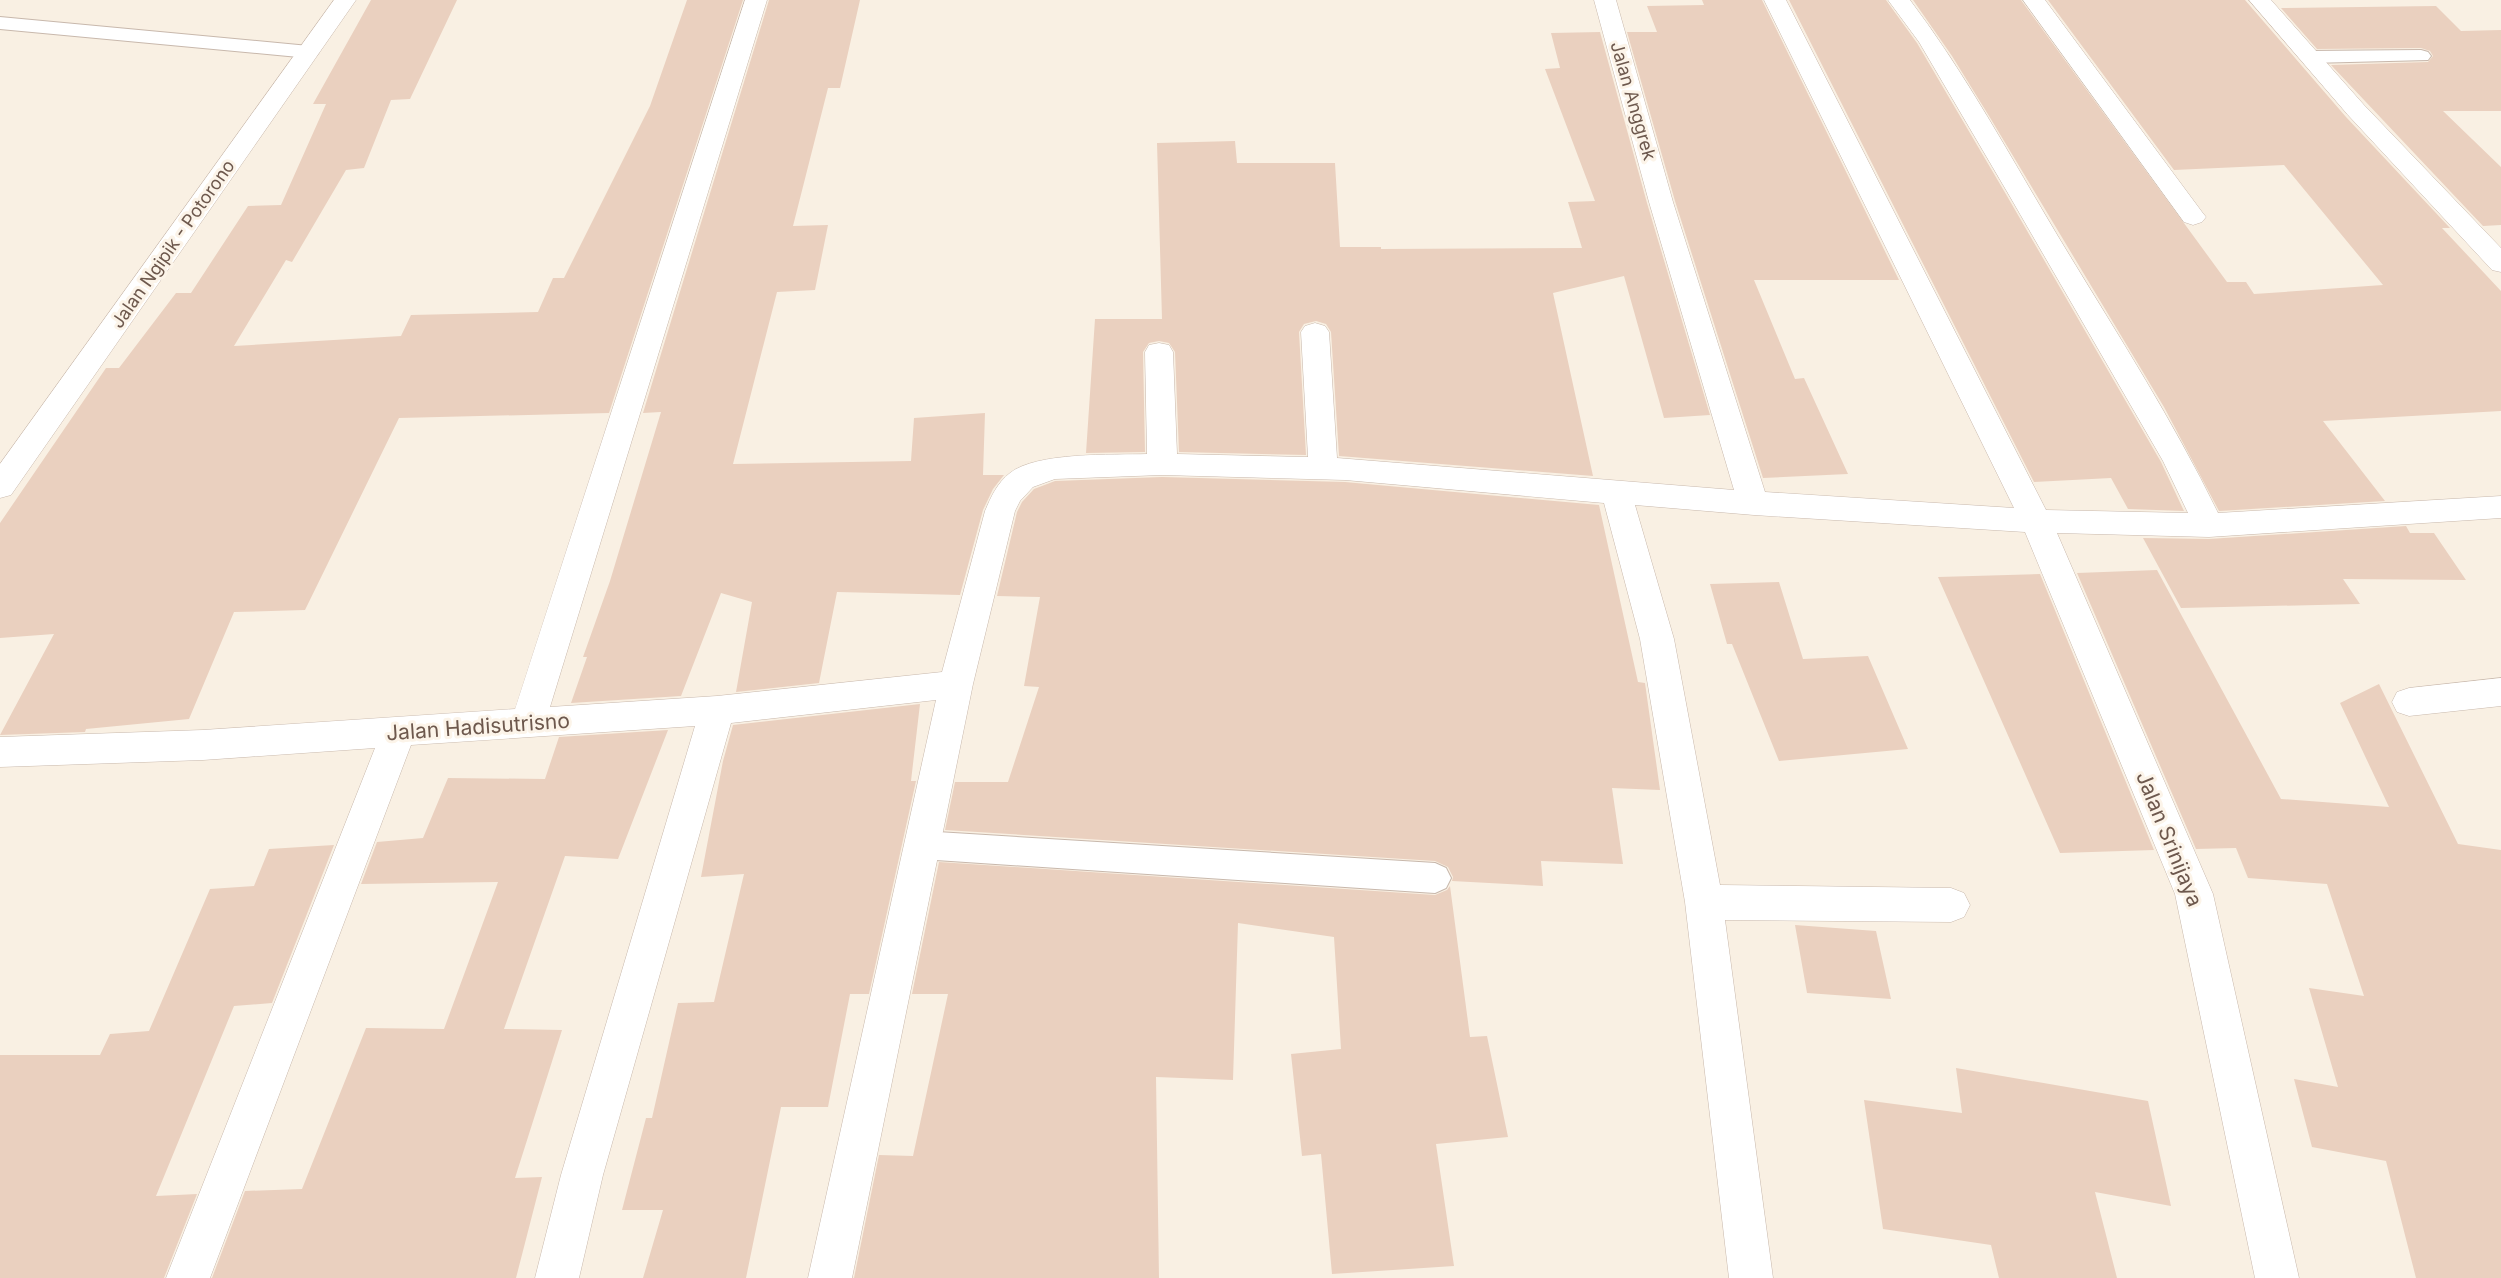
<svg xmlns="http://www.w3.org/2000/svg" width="2501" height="1278" font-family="Inter,sans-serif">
  <rect width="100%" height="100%" fill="#f9f0e3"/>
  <!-- building -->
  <path fill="#ead0bf" d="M 371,0 L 457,0 L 410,99 L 391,100 L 364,168 L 346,170 L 292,262 L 286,260 L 234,346 L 401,336 L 411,315 L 538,312 L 553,278 L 564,278 L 650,106 L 687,0 L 743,0 L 609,413 L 399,418 L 305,610 L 234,612 L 189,719 L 86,729 L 85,732 L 0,735 L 54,634 L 0,638 L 0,523 L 106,368 L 119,368 L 176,293 L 191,293 L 248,206 L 281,205 L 326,104 L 313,104 Z
    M 769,0 L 860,0 L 840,88 L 828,88 L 793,226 L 828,225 L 815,290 L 777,292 L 733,464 L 911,461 L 914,418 L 985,413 L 983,475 L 1004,475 L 993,489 L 983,510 L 960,595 L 837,592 L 819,683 L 736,692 L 752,602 L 721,593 L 681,696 L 571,703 L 587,657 L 583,657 L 610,581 L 661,412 L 643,413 Z
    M 1702,0 L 1762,0 L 1899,280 L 1754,280 L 1795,379 L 1804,378 L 1848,474 L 1763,478 L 1675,201 L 1627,32 L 1657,32 L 1647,6 L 1704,5 Z
    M 1789,0 L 1886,0 L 1917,43 L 2007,196 L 2161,462 L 2184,511 L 2128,509 L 2111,478 L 2034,482 Z
    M 1913,0 L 2021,0 L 2227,282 L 2246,282 L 2254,294 L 2383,285 L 2284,165 L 2174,170 L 2048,0 L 2245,0 L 2346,117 L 2450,228 L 2442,228 L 2501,291 L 2501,411 L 2323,421 L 2385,501 L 2219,511 L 2164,407 L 1989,116 L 1952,56 Z
    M 2436,6 L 2461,31 L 2501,30 L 2501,111 L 2443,111 L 2501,167 L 2501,225 L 2483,226 L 2331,65 L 2428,62 L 2433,56 L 2430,51 L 2421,48 L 2317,49 L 2281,8 Z
    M 1600,32 L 1647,203 L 1710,415 L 1664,418 L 1624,276 L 1553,293 L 1593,476 L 1339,456 L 1331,332 L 1326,324 L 1316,321 L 1304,324 L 1299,332 L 1306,455 L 1179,452 L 1175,352 L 1169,343 L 1159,341 L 1149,343 L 1143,352 L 1145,452 L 1086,453 L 1095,319 L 1162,319 L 1157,143 L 1235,141 L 1237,163 L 1335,163 L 1340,247 L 1381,247 L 1381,249 L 1582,248 L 1568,202 L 1595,201 L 1545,69 L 1560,68 L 1551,33 Z
    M 1162,477 L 1345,482 L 1599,505 L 1638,682 L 1645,683 L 1660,790 L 1612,788 L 1623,864 L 1541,861 L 1543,886 L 1452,881 L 1453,877 L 1448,867 L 1435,861 L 945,830 L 955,782 L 1008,782 L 1039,687 L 1024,686 L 1040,597 L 997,596 L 1017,512 L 1022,502 L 1034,489 L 1055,481 Z
    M 2406,526 L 2410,533 L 2434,533 L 2466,580 L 2343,579 L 2360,604 L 2181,608 L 2143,538 L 2209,539 Z
    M 2157,570 L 2281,799 L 2389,807 L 2340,703 L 2379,684 L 2458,844 L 2501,850 L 2501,1278 L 2416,1278 L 2386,1161 L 2312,1147 L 2294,1079 L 2338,1087 L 2309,988 L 2364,996 L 2327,884 L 2248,878 L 2236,848 L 2196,849 L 2077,573 Z
    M 2040,574 L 2154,850 L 2060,853 L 1938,577 Z
    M 1779,582 L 1803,659 L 1868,656 L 1908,749 L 1779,761 L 1732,644 L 1727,644 L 1710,584 Z
    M 920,704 L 911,781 L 916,781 L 869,994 L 850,994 L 828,1107 L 781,1107 L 746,1278 L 643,1278 L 663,1210 L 622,1210 L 646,1118 L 652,1118 L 678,1003 L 714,1002 L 744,874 L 701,877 L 723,761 L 733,725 Z
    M 668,730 L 618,859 L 565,856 L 504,1029 L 562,1030 L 515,1178 L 542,1177 L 516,1278 L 212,1278 L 245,1191 L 302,1189 L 366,1028 L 444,1029 L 498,882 L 361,884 L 377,842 L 423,838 L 448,778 L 545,779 L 559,737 Z
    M 334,845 L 272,1003 L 234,1006 L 156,1196 L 197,1194 L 164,1278 L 0,1278 L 0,1055 L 100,1055 L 110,1034 L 149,1031 L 210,889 L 254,886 L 269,849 Z
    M 939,862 L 1435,895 L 1447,890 L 1450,886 L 1470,1037 L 1487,1036 L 1508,1137 L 1436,1144 L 1454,1266 L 1332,1274 L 1321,1154 L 1302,1156 L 1291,1054 L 1341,1049 L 1334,937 L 1238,923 L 1233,1080 L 1156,1077 L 1159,1278 L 854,1278 L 879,1155 L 913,1156 L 948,994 L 912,994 Z
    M 1795,925 L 1876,931 L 1891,999 L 1807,993 Z
    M 1956,1068 L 2148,1101 L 2171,1206 L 2095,1192 L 2117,1278 L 1999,1278 L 1991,1245 L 1883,1229 L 1864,1100 L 1962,1113 Z"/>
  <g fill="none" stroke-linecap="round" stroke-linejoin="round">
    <defs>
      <path id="service" d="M 0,17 L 309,46 L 316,48 L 319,52 L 316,56 L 309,58 L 0,29 Z
        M 2421,50 L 2428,52 L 2431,56 L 2428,60 L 2310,63 L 2303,61 L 2300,57 L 2303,53 L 2310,51 Z
        M 921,831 L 1435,863 L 1446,868 L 1451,878 L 1446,888 L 1435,893 L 921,859 L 910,855 L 905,845 L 910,835 Z"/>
      <path id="minor" d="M 745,0 L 767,0 L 550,707 L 717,696 L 942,672 L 985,511 C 991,497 997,483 1010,473 C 1036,452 1113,455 1147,454 L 1145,352 L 1149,345 L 1159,343 L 1169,345 L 1173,352 L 1177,454 L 1308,457 L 1301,332 L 1305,326 L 1315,323 L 1325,326 L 1329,332 L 1337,458 L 1734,490 L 1649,202 L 1594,0 L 1616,0 L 1673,202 L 1765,492 L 2014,508 L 1764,0 L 1786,0 L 2046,510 L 2188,513 L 2163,461 L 2009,195 L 1919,42 L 1888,0 L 1910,0 C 1966,74 2011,158 2059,238 C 2114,329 2172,418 2218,513 L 2501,496 L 2501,518 L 2209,537 L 2057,533 L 2213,894 L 2299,1278 L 2255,1278 L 2175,894 L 2025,532 L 1754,515 L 1635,505 L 1674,639 L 1720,885 L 1951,888 L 1964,893 L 1970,905 L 1964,917 L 1951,922 L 1725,920 L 1773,1278 L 1729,1278 L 1685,902 L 1640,639 L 1604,503 L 1345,480 L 1162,475 L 1055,479 L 1033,487 L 1020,501 L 1015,511 L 973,684 L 852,1278 L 808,1278 L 936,700 L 731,723 L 603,1175 L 579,1278 L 535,1278 L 561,1175 L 695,726 L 411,745 L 210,1278 L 166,1278 L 375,748 L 203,760 L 0,767 L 0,737 L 203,730 L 515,709 Z
        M 2023,0 L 2045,0 L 2202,212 L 2206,217 L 2202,222 L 2193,225 L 2184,222 Z
        M 2249,0 L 2271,0 L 2364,105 L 2501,248 L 2501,272 L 2492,270 L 2348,115 Z
        M 2501,678 L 2501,706 L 2409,716 L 2397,712 L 2392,702 L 2397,692 L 2409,688 Z"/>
      <path id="tertiary" d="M 334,0 L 356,0 L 11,495 L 0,498 L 0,464 Z"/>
    </defs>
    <!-- service casing -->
    <use href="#service" stroke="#c8b8ac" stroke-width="2"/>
    <!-- minor casing -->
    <use href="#minor" stroke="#c8b8ac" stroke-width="1"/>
    <!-- tertiary casing -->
    <use href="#tertiary" stroke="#c8b8ac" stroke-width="1"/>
    <!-- service -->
    <use href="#service" fill="#fff" fill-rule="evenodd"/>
    <!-- minor -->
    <use href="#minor" fill="#fff" fill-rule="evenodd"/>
    <!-- tertiary -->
    <use href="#tertiary" fill="#fff" fill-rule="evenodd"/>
  </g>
  <g text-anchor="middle" stroke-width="6" stroke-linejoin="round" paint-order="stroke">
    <!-- far-street labels -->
    <g font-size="18" fill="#6d584d" stroke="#fcf4e9">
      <text transform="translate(1633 101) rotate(74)" y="6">Jalan Anggrek</text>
      <text transform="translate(173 244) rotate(-55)" y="6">Jalan Ngipik - Potorono</text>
    </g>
    <!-- street labels -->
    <g font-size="21" fill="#6d584d" stroke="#fcf4e9">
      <text transform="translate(478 727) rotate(-4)" y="7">Jalan Hadisutrisno</text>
      <text transform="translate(2169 839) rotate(68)" y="7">Jalan Srinijaya</text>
    </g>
  </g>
</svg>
